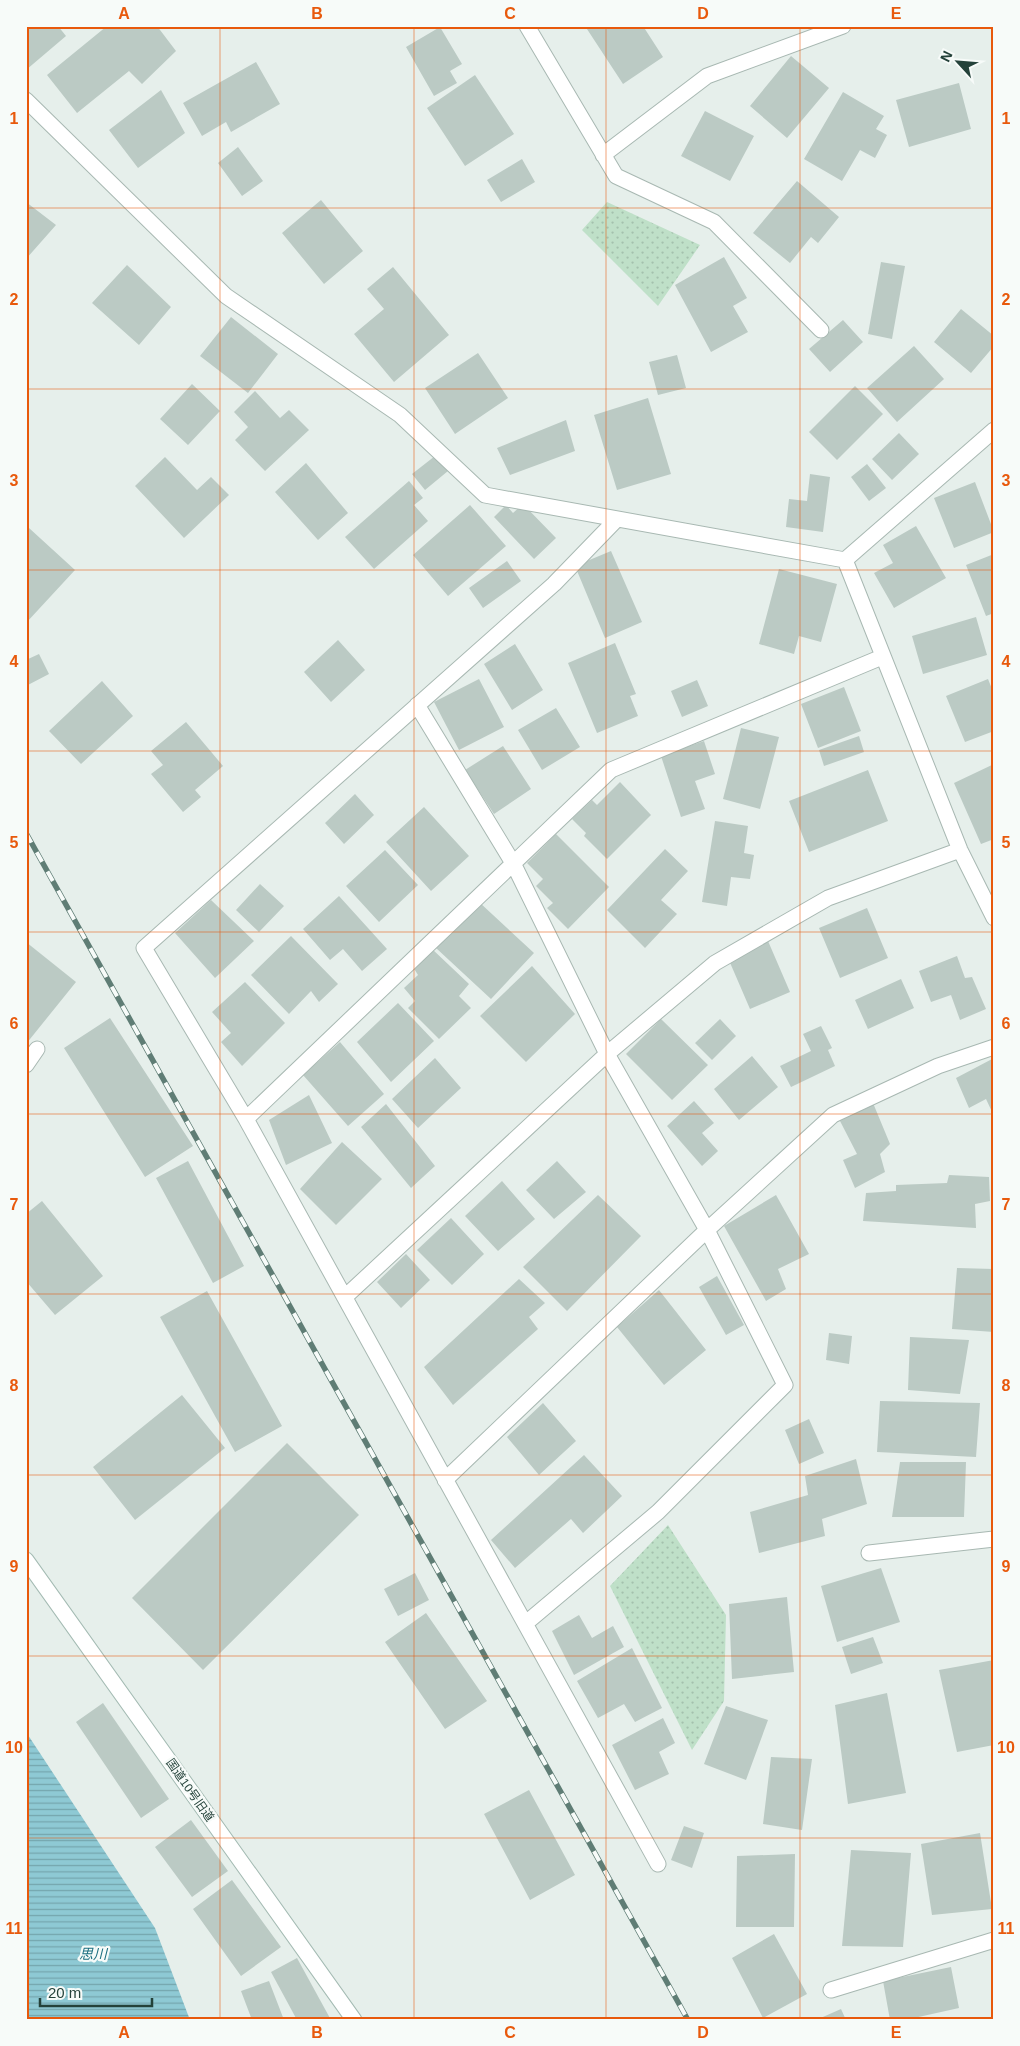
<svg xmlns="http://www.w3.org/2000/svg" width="1020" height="2046" font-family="Arial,'Noto Sans JP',sans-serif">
  <defs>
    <pattern id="park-dots" width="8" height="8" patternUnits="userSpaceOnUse" patternTransform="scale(1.25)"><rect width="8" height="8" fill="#bfe0c8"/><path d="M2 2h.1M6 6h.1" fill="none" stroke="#a4c1ad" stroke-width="1.8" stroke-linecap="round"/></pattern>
    <pattern id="water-rules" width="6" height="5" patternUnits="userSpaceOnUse" patternTransform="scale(1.25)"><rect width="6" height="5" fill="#8ec9d4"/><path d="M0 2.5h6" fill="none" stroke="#74a5ad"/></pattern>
  </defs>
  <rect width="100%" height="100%" fill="#e6efeb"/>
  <!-- park -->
  <path fill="url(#park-dots)" d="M 607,202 L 700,245 L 658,306 L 582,230 Z
    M 668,1525 L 726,1615 L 724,1701 L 692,1750 L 610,1586 Z"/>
  <!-- water -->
  <path fill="url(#water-rules)" d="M 26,1732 L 155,1928 L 190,2020 L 26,2020 Z"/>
  <!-- building -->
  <path fill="#bbcac4" d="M 26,26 L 58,26 L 66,36 L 26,70 Z
    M 107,26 L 157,26 L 176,51 L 142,84 L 129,71 L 77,113 L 47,75 Z
    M 585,26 L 643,26 L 663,57 L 623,84 Z
    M 440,27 L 462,64 L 450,71 L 457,83 L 434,96 L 406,47 Z
    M 791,56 L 829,88 L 787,138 L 750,106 Z
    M 256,62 L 280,104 L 231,132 L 226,122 L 202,136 L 183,103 Z
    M 475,75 L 514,134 L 465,166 L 427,108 Z
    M 959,83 L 971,129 L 909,147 L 896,100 Z
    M 161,90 L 185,133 L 138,168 L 109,130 Z
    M 843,92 L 884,116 L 876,129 L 887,135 L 875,158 L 860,150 L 842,181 L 804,159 Z
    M 705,111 L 754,136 L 730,181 L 681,156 Z
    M 238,147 L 263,181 L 242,196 L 218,163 Z
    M 522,159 L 535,182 L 501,202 L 487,180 Z
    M 797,181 L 839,217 L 818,243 L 811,237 L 790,263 L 753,233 Z
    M 321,200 L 363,251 L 324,284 L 282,233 Z
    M 26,202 L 56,225 L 26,259 Z
    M 724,257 L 747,298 L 733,306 L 748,332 L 711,352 L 675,285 Z
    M 881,262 L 905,266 L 892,339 L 868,334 Z
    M 127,265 L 171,307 L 139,345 L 92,303 Z
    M 393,267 L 449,335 L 394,382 L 354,334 L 384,309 L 367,289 Z
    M 961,309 L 994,336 L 994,346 L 971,373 L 934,342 Z
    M 231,317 L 278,354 L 248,393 L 200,356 Z
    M 843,320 L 863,342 L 830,372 L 809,349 Z
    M 914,346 L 944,379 L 897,422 L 867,388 Z
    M 478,353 L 508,398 L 455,434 L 425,388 Z
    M 677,355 L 686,388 L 658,395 L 649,362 Z
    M 192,384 L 220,411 L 188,445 L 160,419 Z
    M 855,386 L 883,414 L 837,460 L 809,432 Z
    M 255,391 L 280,418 L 289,410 L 309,430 L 265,471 L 235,440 L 248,427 L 234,412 Z
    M 648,398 L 671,474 L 617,490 L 594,415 Z
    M 566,420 L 575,451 L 510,475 L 497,448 Z
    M 899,433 L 919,454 L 892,480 L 872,459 Z
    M 435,456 L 448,471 L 425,490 L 412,474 Z
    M 165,457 L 197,490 L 211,477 L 229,495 L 184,538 L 135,486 Z
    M 306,463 L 348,513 L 318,540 L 275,492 Z
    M 867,464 L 886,488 L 869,501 L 851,477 Z
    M 810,474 L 830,477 L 823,532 L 786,527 L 789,499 L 807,501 Z
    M 409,481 L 423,498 L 414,505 L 428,521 L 374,569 L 345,537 Z
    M 975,482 L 994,532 L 954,548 L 934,498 Z
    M 523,504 L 556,538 L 534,559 L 494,517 L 506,505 L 513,513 Z
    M 470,505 L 506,546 L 448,596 L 413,555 Z
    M 916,526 L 946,578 L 894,608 L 874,573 L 893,563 L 883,545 Z
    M 29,528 L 75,570 L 26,623 L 26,531 Z
    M 611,551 L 642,622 L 605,638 L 575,566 Z
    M 994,554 L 994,613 L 986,616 L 966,565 Z
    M 507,561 L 521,581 L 483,608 L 469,588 Z
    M 779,569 L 837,584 L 821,642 L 799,636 L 794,654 L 759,644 Z
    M 976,617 L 987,655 L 923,674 L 912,636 Z
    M 338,640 L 365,670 L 331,702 L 304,672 Z
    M 615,643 L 636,694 L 630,696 L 638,716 L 597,733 L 568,663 Z
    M 515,644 L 543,690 L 512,710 L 484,664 Z
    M 39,654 L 49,674 L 26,686 L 26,660 Z
    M 479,679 L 504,727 L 459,750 L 434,702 Z
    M 988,679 L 994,694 L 994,731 L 965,742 L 946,696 Z
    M 697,680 L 708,706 L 682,717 L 671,691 Z
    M 102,681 L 133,716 L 81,764 L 49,731 Z
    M 844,687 L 861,731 L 818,748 L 801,704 Z
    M 556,708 L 580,747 L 542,770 L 518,730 Z
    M 186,722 L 223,766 L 195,790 L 201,797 L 183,812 L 151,774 L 163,765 L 151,751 Z
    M 741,728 L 779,737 L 760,809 L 723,799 Z
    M 859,736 L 864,752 L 824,766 L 819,750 Z
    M 704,741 L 715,774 L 695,781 L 705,809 L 681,817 L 661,756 Z
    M 503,746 L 531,789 L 494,814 L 465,770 Z
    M 994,764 L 994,839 L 981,844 L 954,783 Z
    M 868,770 L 888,821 L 809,852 L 789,801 Z
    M 620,782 L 651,815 L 607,859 L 584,836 L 586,833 L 572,819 L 592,800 L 597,805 Z
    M 355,794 L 374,815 L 344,844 L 325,823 Z
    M 424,807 L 469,856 L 431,891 L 386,842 Z
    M 715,821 L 748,826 L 744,853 L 754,855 L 750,879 L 731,877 L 727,906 L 702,902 Z
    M 556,834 L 609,887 L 568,929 L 547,908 L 553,903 L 536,886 L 543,879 L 527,863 Z
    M 665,849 L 688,871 L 661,900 L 677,914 L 645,948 L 607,910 Z
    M 385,850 L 418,885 L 379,922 L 346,886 Z
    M 260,884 L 284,906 L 259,932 L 236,910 Z
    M 339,896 L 387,949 L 362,971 L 343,949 L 330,960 L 303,929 Z
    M 211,900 L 254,941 L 215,978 L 175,933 Z
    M 479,902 L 534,953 L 491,999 L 436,948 Z
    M 867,908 L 888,958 L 840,978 L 819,928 Z
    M 291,936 L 338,984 L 319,1002 L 311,991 L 289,1014 L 251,975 Z
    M 768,941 L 790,992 L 750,1009 L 728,958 Z
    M 26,942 L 76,982 L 26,1044 Z
    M 431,948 L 469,984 L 459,996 L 471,1008 L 439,1039 L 408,1008 L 415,1001 L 404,988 L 418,975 L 413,967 Z
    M 957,956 L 965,978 L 972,977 L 986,1009 L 960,1020 L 951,995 L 931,1002 L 919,971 Z
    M 532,966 L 575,1014 L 526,1062 L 480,1016 Z
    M 901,979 L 914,1008 L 868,1029 L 855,1000 Z
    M 245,982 L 285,1023 L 242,1066 L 221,1042 L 231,1033 L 212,1012 Z
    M 398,1003 L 434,1041 L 391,1082 L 357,1042 Z
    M 110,1018 L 193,1146 L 145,1177 L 64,1048 Z
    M 661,1019 L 708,1065 L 672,1100 L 626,1054 Z
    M 720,1019 L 736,1036 L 712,1060 L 695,1043 Z
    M 821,1026 L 832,1048 L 828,1050 L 835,1066 L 791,1087 L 780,1066 L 811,1051 L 803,1034 Z
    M 340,1042 L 384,1094 L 348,1126 L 303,1075 Z
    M 752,1056 L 778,1087 L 739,1120 L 714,1089 Z
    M 435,1058 L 461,1088 L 418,1128 L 392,1099 Z
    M 994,1058 L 994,1116 L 986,1099 L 969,1108 L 956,1078 Z
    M 309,1095 L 332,1143 L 286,1165 L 269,1120 Z
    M 694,1101 L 714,1123 L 702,1133 L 718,1151 L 702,1166 L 667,1126 Z
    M 873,1103 L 890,1144 L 880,1154 L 885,1172 L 855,1188 L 843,1160 L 857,1154 L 840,1121 Z
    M 386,1104 L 435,1166 L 411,1188 L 361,1127 Z
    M 342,1142 L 382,1179 L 336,1225 L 300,1189 Z
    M 188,1161 L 244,1266 L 213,1283 L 156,1178 Z
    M 557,1161 L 586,1192 L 554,1219 L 526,1190 Z
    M 949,1175 L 989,1177 L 990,1201 L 975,1204 L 976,1228 L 863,1221 L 866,1193 L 896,1191 L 896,1185 L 947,1183 Z
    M 502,1181 L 535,1219 L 498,1251 L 465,1216 Z
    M 598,1195 L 641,1236 L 567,1311 L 523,1267 Z
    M 776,1195 L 809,1254 L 778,1269 L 786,1289 L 766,1301 L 724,1226 Z
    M 42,1201 L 103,1276 L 55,1315 L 26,1281 L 26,1214 Z
    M 451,1218 L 484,1254 L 452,1285 L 417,1250 Z
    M 406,1254 L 430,1280 L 401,1308 L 377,1282 Z
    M 957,1268 L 994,1269 L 994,1332 L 952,1329 Z
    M 717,1276 L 744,1325 L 726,1335 L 699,1287 Z
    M 519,1279 L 545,1303 L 529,1317 L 538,1329 L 453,1405 L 424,1367 Z
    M 659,1290 L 706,1350 L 664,1385 L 617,1327 Z
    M 207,1291 L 282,1426 L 235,1452 L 160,1317 Z
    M 829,1333 L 852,1336 L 849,1364 L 826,1360 Z
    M 910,1337 L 969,1340 L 960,1394 L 908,1390 Z
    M 182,1395 L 225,1448 L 135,1520 L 93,1467 Z
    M 880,1401 L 980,1403 L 976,1457 L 877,1452 Z
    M 543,1403 L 576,1441 L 539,1475 L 507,1437 Z
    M 809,1419 L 824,1453 L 799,1464 L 785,1430 Z
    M 287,1443 L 359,1515 L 203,1670 L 132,1598 Z
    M 584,1455 L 622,1496 L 583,1533 L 571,1519 L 515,1568 L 491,1540 Z
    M 856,1459 L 867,1504 L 822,1519 L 825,1536 L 759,1553 L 750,1512 L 808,1495 L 805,1476 Z
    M 900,1462 L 966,1462 L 964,1517 L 892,1517 Z
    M 881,1568 L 900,1622 L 837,1642 L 821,1586 Z
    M 415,1573 L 429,1600 L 398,1616 L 384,1589 Z
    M 787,1597 L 794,1672 L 732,1679 L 729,1604 Z
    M 426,1613 L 487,1701 L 445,1729 L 385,1642 Z
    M 579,1615 L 592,1638 L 613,1626 L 624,1647 L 574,1675 L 552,1631 Z
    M 873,1637 L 883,1663 L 851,1674 L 842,1647 Z
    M 632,1648 L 662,1708 L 635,1722 L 624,1704 L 598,1718 L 577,1681 Z
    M 994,1660 L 994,1745 L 957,1752 L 939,1670 Z
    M 887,1693 L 906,1793 L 848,1804 L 835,1705 Z
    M 103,1703 L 169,1799 L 141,1818 L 76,1722 Z
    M 726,1706 L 768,1720 L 746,1780 L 704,1764 Z
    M 663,1718 L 675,1743 L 659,1752 L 669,1774 L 635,1790 L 612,1745 Z
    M 771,1757 L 812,1759 L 802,1830 L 763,1824 Z
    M 529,1790 L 575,1875 L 530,1900 L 484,1814 Z
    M 191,1820 L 228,1871 L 192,1897 L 155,1847 Z
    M 684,1826 L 704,1833 L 692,1868 L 671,1860 Z
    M 980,1833 L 992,1909 L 932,1915 L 921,1844 Z
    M 851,1850 L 911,1853 L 903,1947 L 842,1946 Z
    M 795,1854 L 794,1927 L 736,1927 L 737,1856 Z
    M 232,1880 L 281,1947 L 241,1976 L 193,1909 Z
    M 774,1934 L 807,1994 L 763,2018 L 732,1958 Z
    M 297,1958 L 331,2020 L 297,2020 L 271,1972 Z
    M 951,1967 L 959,2008 L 905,2020 L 890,2020 L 883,1981 Z
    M 269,1981 L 284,2020 L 252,2020 L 241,1991 Z
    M 841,2009 L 846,2020 L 816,2020 Z"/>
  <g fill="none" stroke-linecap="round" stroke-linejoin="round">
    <defs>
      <path id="lane" d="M 26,1065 L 37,1049"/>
      <path id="street" d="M 527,26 L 616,176 L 714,222 L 821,330
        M 26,100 L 226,296 L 400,415 L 485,495 L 845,560
        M 603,155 L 707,76 L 843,26
        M 616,520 L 554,584 L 144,948 L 246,1119 L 658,1864
        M 845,560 L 960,850 L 994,918
        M 845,560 L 994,430
        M 417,705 L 513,863 L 607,1054 L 707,1230 L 785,1385 L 658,1512 L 526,1623
        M 246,1119 L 611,770 L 882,657
        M 346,1296 L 607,1054 L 715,963 L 828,898 L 960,850
        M 445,1480 L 707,1230 L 833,1115 L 938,1066 L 994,1047
        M 869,1553 L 994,1539
        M 831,1990 L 994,1940"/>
      <path id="secondary" d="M 26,1560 L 354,2020"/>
    </defs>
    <!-- lane casing -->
    <use href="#lane" stroke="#a8b8b2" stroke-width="17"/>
    <!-- street casing -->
    <use href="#street" stroke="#a8b8b2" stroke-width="17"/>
    <!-- secondary casing -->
    <use href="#secondary" stroke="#a4bbb3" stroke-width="17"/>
    <!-- lane -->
    <use href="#lane" stroke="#fff" stroke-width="15"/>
    <!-- street -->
    <use href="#street" stroke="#fff" stroke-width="15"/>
    <!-- secondary -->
    <use href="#secondary" stroke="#fff" stroke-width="15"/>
    <defs>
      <path id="rail" d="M 26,833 L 688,2020"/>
    </defs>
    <!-- rail casing -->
    <use href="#rail" stroke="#5f7d75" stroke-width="5.5"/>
    <!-- rail -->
    <use href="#rail" stroke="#f7fbf9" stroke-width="4" stroke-dasharray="11" stroke-linecap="butt"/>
  </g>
  <!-- grid -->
  <path fill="none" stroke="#e8590c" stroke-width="1" stroke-opacity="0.55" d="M 220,26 L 220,2020M 414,26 L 414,2020M 606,26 L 606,2020M 800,26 L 800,2020M 26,208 L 994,208M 26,389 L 994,389M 26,570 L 994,570M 26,751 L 994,751M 26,932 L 994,932M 26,1114 L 994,1114M 26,1294 L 994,1294M 26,1475 L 994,1475M 26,1656 L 994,1656M 26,1838 L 994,1838"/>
  <g text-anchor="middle" stroke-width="4.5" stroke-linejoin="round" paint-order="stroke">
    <!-- street labels -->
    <g font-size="12" fill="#24423a" stroke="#f7fbf9">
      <text transform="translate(190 1790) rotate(55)" y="4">国道10号旧道</text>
    </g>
    <!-- water labels -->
    <g font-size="14" font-style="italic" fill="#1c6f80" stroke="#f7fbf9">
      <text x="93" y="1959">思川</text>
    </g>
  </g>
  <!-- border -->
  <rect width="1020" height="2046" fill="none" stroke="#f7fbf9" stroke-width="55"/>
  <!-- north arrow -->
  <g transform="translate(958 62) rotate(296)" stroke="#f7fbf9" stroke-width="4" paint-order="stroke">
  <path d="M0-4L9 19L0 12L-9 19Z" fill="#24423a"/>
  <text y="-8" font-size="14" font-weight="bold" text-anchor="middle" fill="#24423a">N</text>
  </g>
  <!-- scale -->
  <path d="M40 1998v8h112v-8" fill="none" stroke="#24423a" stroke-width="2.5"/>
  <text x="48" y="1998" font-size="15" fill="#24423a" stroke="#f7fbf9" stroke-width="4" paint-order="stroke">20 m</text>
  <rect x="28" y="28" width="964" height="1990" fill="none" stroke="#e8590c" stroke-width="2"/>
  <g font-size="16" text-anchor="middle" font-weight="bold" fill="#e8590c">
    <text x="124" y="19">A</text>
    <text x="317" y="19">B</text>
    <text x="510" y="19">C</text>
    <text x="703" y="19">D</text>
    <text x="896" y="19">E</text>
    <text x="14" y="124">1</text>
    <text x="1006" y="124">1</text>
    <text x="14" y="305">2</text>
    <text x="1006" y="305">2</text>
    <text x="14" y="486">3</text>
    <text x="1006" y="486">3</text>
    <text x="14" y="667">4</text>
    <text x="1006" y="667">4</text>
    <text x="14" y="848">5</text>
    <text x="1006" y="848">5</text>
    <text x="14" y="1029">6</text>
    <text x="1006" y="1029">6</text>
    <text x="14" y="1210">7</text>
    <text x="1006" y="1210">7</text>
    <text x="14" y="1391">8</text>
    <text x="1006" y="1391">8</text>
    <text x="14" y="1572">9</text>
    <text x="1006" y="1572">9</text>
    <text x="14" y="1753">10</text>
    <text x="1006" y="1753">10</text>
    <text x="14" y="1934">11</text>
    <text x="1006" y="1934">11</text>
    <text x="124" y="2038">A</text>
    <text x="317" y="2038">B</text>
    <text x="510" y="2038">C</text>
    <text x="703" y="2038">D</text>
    <text x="896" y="2038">E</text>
  </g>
</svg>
